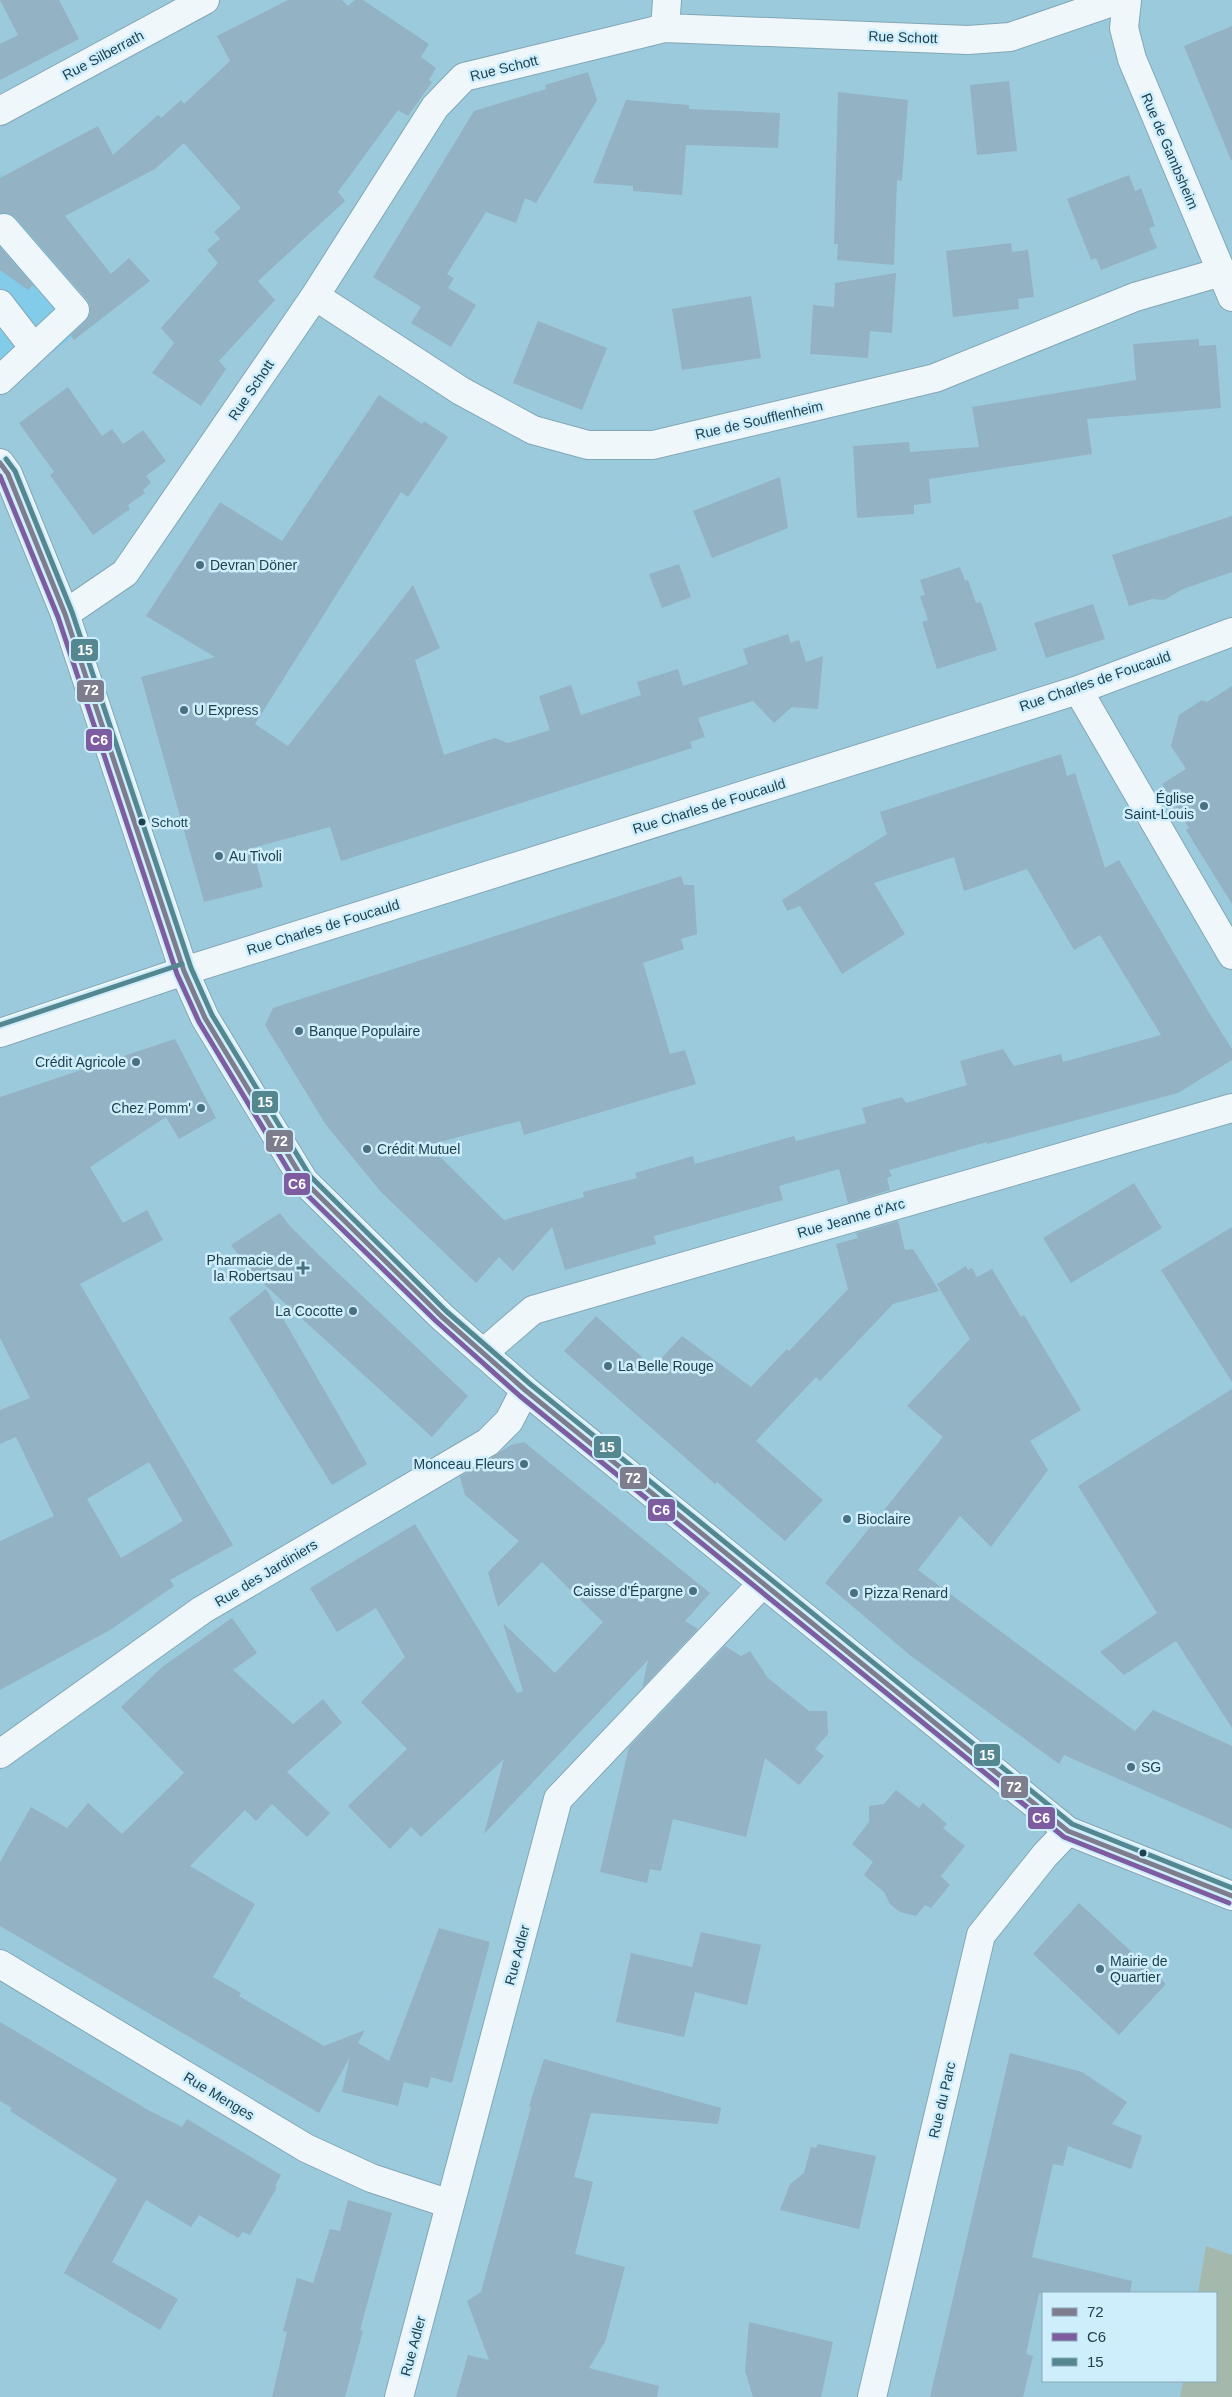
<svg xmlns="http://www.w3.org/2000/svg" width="1232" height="2397" font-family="Arial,sans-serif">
  <rect width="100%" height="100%" fill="#9ccadd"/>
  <!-- built -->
  <path fill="#82cbe9" d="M 0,174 L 95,320 L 0,392 Z"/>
  <!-- green -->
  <path fill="#a4b8ac" d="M 1206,2246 L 1232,2255 L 1232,2397 L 1180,2397 L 1183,2381 L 1216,2381 L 1216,2293 L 1198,2293 Z"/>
  <!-- building -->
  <path fill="#93b2c4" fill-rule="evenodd" d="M 0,0 L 59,0 L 79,39 L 0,80 L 0,44 L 18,35 Z
    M 288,0 L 342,0 L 348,6 L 355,0 L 363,0 L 429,44 L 421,57 L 436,68 L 429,80 L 432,82 L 408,116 L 398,110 L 338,192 L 345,201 L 258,281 L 275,300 L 219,361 L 226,369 L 201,406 L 152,373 L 174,343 L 161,328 L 218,263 L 207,250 L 220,239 L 214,232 L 241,208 L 184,143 L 155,169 L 65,216 L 111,274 L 129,258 L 150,281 L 74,340 L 71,335 L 86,321 L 90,314 L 90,306 L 87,300 L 16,218 L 10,214 L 0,213 L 0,178 L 98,126 L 113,155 L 158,115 L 161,118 L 181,100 L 184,104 L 230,61 L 217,36 Z
    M 1232,26 L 1232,160 L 1231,160 L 1184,46 Z
    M 588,72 L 597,100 L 536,203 L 525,198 L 516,223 L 486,212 L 447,274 L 454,278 L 448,288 L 476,305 L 451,347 L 411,323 L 421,307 L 373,277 L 474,111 L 546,89 L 545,85 Z
    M 1009,81 L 1017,151 L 977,155 L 970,85 Z
    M 838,92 L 908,100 L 902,181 L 897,180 L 894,265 L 837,260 L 838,244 L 834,244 Z
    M 626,100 L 689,105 L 689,109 L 780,113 L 778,148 L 686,145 L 682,195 L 633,191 L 633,186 L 593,183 Z
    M 1129,175 L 1135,191 L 1141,188 L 1155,226 L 1149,228 L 1157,248 L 1101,270 L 1096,258 L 1091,260 L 1067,199 Z
    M 1011,243 L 1012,252 L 1028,250 L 1034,297 L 1018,299 L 1019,309 L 953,317 L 946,251 Z
    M 0,247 L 33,285 L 28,290 L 0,270 Z
    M 896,273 L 892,333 L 870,331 L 868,358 L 810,354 L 813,305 L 834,307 L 835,283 Z
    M 751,296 L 761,358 L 682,370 L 672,309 Z
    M 538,321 L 607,348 L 582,410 L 513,383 Z
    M 1199,339 L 1199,346 L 1216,345 L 1221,408 L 1087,419 L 1092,454 L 929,479 L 931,503 L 914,505 L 914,514 L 857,518 L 853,446 L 909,442 L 910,452 L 979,447 L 972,407 L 1136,380 L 1133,344 Z
    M 68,387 L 102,436 L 112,429 L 123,444 L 143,430 L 166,461 L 146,476 L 151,483 L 143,490 L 145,493 L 128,505 L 130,509 L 93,535 L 50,475 L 54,472 L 19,423 Z
    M 379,395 L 422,424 L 424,421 L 448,437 L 408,497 L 401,492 L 255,724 L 288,746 L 413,585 L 440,648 L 415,660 L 444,755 L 495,738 L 508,743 L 550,730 L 539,696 L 571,685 L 581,715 L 641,695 L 637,682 L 678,669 L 683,686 L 748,664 L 743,649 L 788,634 L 791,643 L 799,640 L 806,662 L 823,656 L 818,709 L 792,707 L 774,723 L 753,701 L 698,718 L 705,737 L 690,742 L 692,748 L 341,861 L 330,827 L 252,848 L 263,887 L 204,902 L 141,677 L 215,657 L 146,616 L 220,502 L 282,541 Z
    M 780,477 L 788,528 L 712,558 L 693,511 Z
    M 1232,516 L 1232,572 L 1183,589 L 1164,600 L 1152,599 L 1129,606 L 1112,555 Z
    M 679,564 L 691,597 L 662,608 L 649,574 Z
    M 960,567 L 965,581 L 968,580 L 976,603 L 981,602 L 997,650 L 937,669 L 922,622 L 928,620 L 920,596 L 925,595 L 920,580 Z
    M 1093,604 L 1105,639 L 1046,658 L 1034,623 Z
    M 1232,686 L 1232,904 L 1186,830 L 1189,828 L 1162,784 L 1186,769 L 1171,746 L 1179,715 L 1202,700 L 1207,702 Z
    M 1061,754 L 1067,776 L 1075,773 L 1105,868 L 1119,860 L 1208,1011 L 1232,1049 L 1232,1060 L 1178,1093 L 987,1144 L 987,1142 L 889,1170 L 892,1176 L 887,1178 L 890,1190 L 848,1203 L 839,1169 L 779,1186 L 783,1200 L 654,1236 L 656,1244 L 565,1270 L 552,1227 L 513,1271 L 499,1257 L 476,1283 L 381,1192 L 326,1125 L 265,1025 L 273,1008 L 681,876 L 684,885 L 694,885 L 697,934 L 681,939 L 684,949 L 643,963 L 670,1054 L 685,1050 L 696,1084 L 524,1135 L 520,1121 L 428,1145 L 504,1220 L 584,1197 L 583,1192 L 637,1178 L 635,1173 L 693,1156 L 695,1164 L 794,1136 L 796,1141 L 866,1123 L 862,1108 L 902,1097 L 906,1103 L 967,1085 L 960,1061 L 1003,1049 L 1014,1066 L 1061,1054 L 1063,1062 L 1161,1035 L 1100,935 L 1074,950 L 1027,869 L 964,891 L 954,857 L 874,883 L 905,934 L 842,974 L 800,906 L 787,911 L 782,900 L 887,834 L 880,812 Z
    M 175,1039 L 216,1118 L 179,1139 L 166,1117 L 90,1167 L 123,1223 L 147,1210 L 163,1240 L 80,1284 L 233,1545 L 170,1580 L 174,1586 L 110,1630 L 0,1690 L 0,1541 L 54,1516 L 16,1437 L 0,1444 L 0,1410 L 30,1398 L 0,1338 L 0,1097 ZM 149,1462 L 183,1521 L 121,1558 L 87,1499 Z
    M 1134,1183 L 1162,1228 L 1071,1283 L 1043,1238 Z
    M 280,1213 L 288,1224 L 318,1254 L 468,1396 L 432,1437 L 255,1276 L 231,1245 Z
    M 898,1221 L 905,1250 L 913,1249 L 939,1291 L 893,1304 L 820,1381 L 816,1377 L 756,1441 L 823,1500 L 785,1541 L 717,1482 L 715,1484 L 564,1351 L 596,1316 L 653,1367 L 682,1336 L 751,1387 L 787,1349 L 789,1351 L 848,1289 L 836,1244 L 858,1238 L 856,1233 Z
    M 1232,1227 L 1232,1382 L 1161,1270 Z
    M 966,1266 L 968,1270 L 972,1268 L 977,1277 L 992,1269 L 1021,1317 L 1024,1315 L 1081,1410 L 1030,1441 L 1048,1470 L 991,1547 L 960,1516 L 918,1570 L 1135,1731 L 1153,1710 L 1232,1746 L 1232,1829 L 1064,1755 L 1059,1764 L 911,1656 L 825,1583 L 943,1437 L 907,1406 L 970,1339 L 937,1284 Z
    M 266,1289 L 367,1464 L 332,1485 L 229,1318 Z
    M 1232,1389 L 1232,1728 L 1176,1641 L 1124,1675 L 1100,1652 L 1157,1613 L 1078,1486 Z
    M 524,1442 L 710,1593 L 685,1621 L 698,1629 L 642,1688 L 648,1660 L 484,1834 L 504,1759 L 421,1837 L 411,1827 L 390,1849 L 348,1806 L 407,1749 L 361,1702 L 405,1657 L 376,1608 L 337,1632 L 310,1588 L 415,1524 L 517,1693 L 523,1691 L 503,1623 L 555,1673 L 603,1622 L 542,1562 L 498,1607 L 488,1572 L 519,1541 L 465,1495 L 460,1477 L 511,1445 Z
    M 232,1618 L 257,1653 L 233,1670 L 293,1724 L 323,1699 L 342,1723 L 287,1772 L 330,1813 L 307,1837 L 272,1804 L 256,1821 L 245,1810 L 190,1866 L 255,1904 L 213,1977 L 241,1993 L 239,1996 L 324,2046 L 365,2030 L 358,2043 L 389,2061 L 439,1928 L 490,1942 L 452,2083 L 431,2077 L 428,2088 L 404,2082 L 398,2106 L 342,2092 L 350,2057 L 319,2113 L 0,1926 L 0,1862 L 31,1807 L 67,1828 L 88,1803 L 122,1834 L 184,1773 L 121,1707 L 162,1667 Z
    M 725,1646 L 741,1656 L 750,1651 L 768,1678 L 809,1711 L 827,1711 L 828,1734 L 815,1749 L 824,1756 L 799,1785 L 765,1758 L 746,1837 L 673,1819 L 661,1871 L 650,1869 L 647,1883 L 600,1872 L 629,1747 Z
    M 896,1790 L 919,1808 L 923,1803 L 947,1824 L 943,1828 L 965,1846 L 941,1876 L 950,1885 L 931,1908 L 925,1905 L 916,1916 L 900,1912 L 890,1904 L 884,1892 L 864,1875 L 873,1862 L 852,1844 L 869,1822 L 869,1806 L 884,1804 Z
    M 1079,1903 L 1166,1984 L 1119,2035 L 1033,1954 Z
    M 701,1932 L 761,1945 L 747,2005 L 695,1992 L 684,2037 L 616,2022 L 631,1953 L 692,1967 Z
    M 0,2022 L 150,2111 L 182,2127 L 187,2119 L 281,2175 L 275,2186 L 277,2187 L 250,2235 L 243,2232 L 238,2238 L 199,2215 L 191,2227 L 146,2200 L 112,2262 L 178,2299 L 160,2330 L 64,2273 L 117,2179 L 10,2111 L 12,2108 L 0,2101 Z
    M 1010,2053 L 1082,2072 L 1127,2102 L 1112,2124 L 1142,2136 L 1131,2169 L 1068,2146 L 1063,2166 L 1053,2164 L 1032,2257 L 1132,2281 L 1130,2293 L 1039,2293 L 1026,2354 L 1033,2356 L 1023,2397 L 930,2397 Z
    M 544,2059 L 721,2108 L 718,2124 L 591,2113 L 574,2177 L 593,2182 L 575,2254 L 625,2267 L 605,2342 L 589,2368 L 659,2386 L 657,2397 L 456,2397 L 468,2355 L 489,2360 L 467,2301 L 481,2292 L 531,2107 L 529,2106 Z
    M 818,2144 L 876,2156 L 859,2229 L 780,2210 L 790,2184 L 804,2173 L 811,2147 L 816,2148 Z
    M 348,2200 L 392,2213 L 360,2330 L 363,2331 L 345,2397 L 272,2397 L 287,2332 L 283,2331 L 297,2278 L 313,2283 L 330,2229 L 340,2231 Z
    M 749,2322 L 833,2342 L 821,2397 L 753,2397 L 745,2371 Z"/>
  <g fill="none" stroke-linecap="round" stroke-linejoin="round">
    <defs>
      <path id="minor" d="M 1127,0 L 1124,28 L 1132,59 L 1232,297
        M 665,28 L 667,0
        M 0,111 L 205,0
        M 0,230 L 4,228 L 75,310 L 0,380
        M 315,296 L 461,391 L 533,430 L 588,445 L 653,445 L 935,378 L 1135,297 L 1221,272
        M 0,304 L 34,348
        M 65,614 L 125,573 L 315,296 L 435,107 L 464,77 L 665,28 L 968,40 L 1010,37 L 1118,0
        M 1078,690 L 1232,955
        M 0,1033 L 184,971 L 1078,690 L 1232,632
        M 483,1353 L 533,1310 L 1232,1108
        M 0,1754 L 202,1610 L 488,1442 L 509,1421 L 525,1390
        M 0,1964 L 306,2148 L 371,2178 L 450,2204
        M 399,2397 L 558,1799 L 762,1584
        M 872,2397 L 981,1935 L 1045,1855 L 1068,1831"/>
      <path id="major" d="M 0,463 L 8,474 L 65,614 L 184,971 L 205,1018 L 304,1181 L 441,1316 L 525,1390 L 1068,1831 L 1232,1896"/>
    </defs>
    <!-- minor casing -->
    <use href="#minor" stroke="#82a7b5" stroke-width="30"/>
    <!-- major casing -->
    <use href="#major" stroke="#82a7b5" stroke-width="30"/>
    <!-- minor -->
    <use href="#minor" stroke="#f0f7fa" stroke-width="28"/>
    <!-- major -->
    <use href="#major" stroke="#f0f7fa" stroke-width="28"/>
    <defs>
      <path id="bus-1" d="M 0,463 L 8,474 L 65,614 L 184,971 L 205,1018 L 304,1181 L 441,1316 L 525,1390 L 1068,1831 L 1232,1896"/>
      <path id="bus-2" d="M 0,476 L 58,617 L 177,974 L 199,1022 L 298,1186 L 436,1321 L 520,1396 L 1064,1837 L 1229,1903"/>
      <path id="bus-3" d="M 6,459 L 15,471 L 72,612 L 191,968 L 212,1015 L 310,1176 L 446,1311 L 530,1384 L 1072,1824 L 1232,1888
        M 0,1025 L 182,964"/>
    </defs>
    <!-- bus-1 casing -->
    <use href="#bus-1" stroke="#cfeefc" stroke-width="9"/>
    <!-- bus-2 casing -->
    <use href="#bus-2" stroke="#cfeefc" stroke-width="9"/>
    <!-- bus-3 casing -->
    <use href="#bus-3" stroke="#cfeefc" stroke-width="9"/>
    <!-- bus-1 -->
    <use href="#bus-1" stroke="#7e7d8e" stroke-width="5"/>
    <!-- bus-2 -->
    <use href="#bus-2" stroke="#7d5d9f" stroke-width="5"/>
    <!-- bus-3 -->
    <use href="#bus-3" stroke="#548790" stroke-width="5"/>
  </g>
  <!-- markers -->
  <g fill="#4a7181" stroke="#cfeefc" stroke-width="2">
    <circle cx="200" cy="565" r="5"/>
    <circle cx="184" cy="710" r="5"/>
    <circle cx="1204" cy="806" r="5"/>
    <circle cx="219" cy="856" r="5"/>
    <circle cx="299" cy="1031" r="5"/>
    <circle cx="136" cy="1062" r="5"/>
    <circle cx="201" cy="1108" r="5"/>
    <circle cx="367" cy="1149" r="5"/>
    <path d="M300.5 1260.5h5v5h5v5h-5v5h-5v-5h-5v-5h5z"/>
    <circle cx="353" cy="1311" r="5"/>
    <circle cx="608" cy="1366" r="5"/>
    <circle cx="524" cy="1464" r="5"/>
    <circle cx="847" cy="1519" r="5"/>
    <circle cx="693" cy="1591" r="5"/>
    <circle cx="854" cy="1593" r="5"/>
    <circle cx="1131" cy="1767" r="5"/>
    <circle cx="1100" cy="1969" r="5"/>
  </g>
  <g fill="#1e414f" stroke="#cfeefc" stroke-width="2">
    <circle cx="142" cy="822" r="4.5"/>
    <circle cx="1143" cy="1853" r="4.5"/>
  </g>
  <g text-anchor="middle" stroke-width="5" stroke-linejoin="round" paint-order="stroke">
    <!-- bus labels -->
    <g font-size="13" fill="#1e414f" stroke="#cfeefc" text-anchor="start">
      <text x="151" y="827">Schott</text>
    </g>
    <!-- street labels -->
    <g font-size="14" fill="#1e414f" stroke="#cfeefc">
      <text transform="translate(903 37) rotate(2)" y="5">Rue Schott</text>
      <text transform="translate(103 55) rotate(-28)" y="5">Rue Silberrath</text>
      <text transform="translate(504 68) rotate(-14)" y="5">Rue Schott</text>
      <text transform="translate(1170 151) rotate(67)" y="5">Rue de Gambsheim</text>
      <text transform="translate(251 390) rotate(-56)" y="5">Rue Schott</text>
      <text transform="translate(759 420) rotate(-13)" y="5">Rue de Soufflenheim</text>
      <text transform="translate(1095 681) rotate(-19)" y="5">Rue Charles de Foucauld</text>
      <text transform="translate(709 806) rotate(-17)" y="5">Rue Charles de Foucauld</text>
      <text transform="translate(323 927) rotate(-17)" y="5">Rue Charles de Foucauld</text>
      <text transform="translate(851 1218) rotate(-16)" y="5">Rue Jeanne d'Arc</text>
      <text transform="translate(266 1573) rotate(-31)" y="5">Rue des Jardiniers</text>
      <text transform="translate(517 1955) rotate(-75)" y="5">Rue Adler</text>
      <text transform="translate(219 2096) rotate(31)" y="5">Rue Menges</text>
      <text transform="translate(942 2100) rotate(-77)" y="5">Rue du Parc</text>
      <text transform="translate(413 2346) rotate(-75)" y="5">Rue Adler</text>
    </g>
    <!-- poi labels -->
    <g font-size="14" fill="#1e414f" stroke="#cfeefc" text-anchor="start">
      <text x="210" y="570">Devran Döner</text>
      <text x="194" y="715">U Express</text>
      <text x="1194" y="803" text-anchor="end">Église<tspan x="1194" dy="16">Saint-Louis</tspan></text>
      <text x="229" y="861">Au Tivoli</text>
      <text x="309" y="1036">Banque Populaire</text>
      <text x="126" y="1067" text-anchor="end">Crédit Agricole</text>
      <text x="191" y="1113" text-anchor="end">Chez Pomm'</text>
      <text x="377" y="1154">Crédit Mutuel</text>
      <text x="293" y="1265" text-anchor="end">Pharmacie de<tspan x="293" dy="16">la Robertsau</tspan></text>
      <text x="343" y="1316" text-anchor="end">La Cocotte</text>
      <text x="618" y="1371">La Belle Rouge</text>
      <text x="514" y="1469" text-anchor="end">Monceau Fleurs</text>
      <text x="857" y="1524">Bioclaire</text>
      <text x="683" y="1596" text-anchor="end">Caisse d'Épargne</text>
      <text x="864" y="1598">Pizza Renard</text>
      <text x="1141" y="1772">SG</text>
      <text x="1110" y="1966">Mairie de<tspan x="1110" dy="16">Quartier</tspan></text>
    </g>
  </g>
  <g stroke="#cfeefc" stroke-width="2">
    <rect x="70" y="638" width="29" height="24" rx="5" fill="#548790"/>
    <rect x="76" y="679" width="29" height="24" rx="5" fill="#7e7d8e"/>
    <rect x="85" y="728" width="28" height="24" rx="5" fill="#7d5d9f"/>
    <rect x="251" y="1090" width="28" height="24" rx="5" fill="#548790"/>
    <rect x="265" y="1129" width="29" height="24" rx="5" fill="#7e7d8e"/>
    <rect x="283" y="1172" width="28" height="24" rx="5" fill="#7d5d9f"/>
    <rect x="593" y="1435" width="29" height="24" rx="5" fill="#548790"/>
    <rect x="619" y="1466" width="29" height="24" rx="5" fill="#7e7d8e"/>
    <rect x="647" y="1498" width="29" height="24" rx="5" fill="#7d5d9f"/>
    <rect x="973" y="1743" width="28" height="24" rx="5" fill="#548790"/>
    <rect x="1000" y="1775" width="29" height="24" rx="5" fill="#7e7d8e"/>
    <rect x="1027" y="1806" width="29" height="24" rx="5" fill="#7d5d9f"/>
  </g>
  <g font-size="14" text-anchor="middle" font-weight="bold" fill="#fff">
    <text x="85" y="655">15</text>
    <text x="91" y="695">72</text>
    <text x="99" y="745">C6</text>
    <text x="265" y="1107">15</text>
    <text x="280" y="1146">72</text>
    <text x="297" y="1189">C6</text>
    <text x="607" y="1452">15</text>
    <text x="633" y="1483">72</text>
    <text x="661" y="1515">C6</text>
    <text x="987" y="1760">15</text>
    <text x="1014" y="1792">72</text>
    <text x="1041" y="1823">C6</text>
  </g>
  <!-- legend -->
  <rect x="1042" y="2292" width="175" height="90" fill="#cfeefc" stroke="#88a9b7"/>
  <rect x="1052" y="2308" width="25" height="8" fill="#7e7d8e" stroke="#88a9b7"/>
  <text x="1087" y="2317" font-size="15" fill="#1e414f">72</text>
  <rect x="1052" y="2333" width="25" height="8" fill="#7d5d9f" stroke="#88a9b7"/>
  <text x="1087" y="2342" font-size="15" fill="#1e414f">C6</text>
  <rect x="1052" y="2358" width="25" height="8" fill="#548790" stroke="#88a9b7"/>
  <text x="1087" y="2367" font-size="15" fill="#1e414f">15</text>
</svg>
